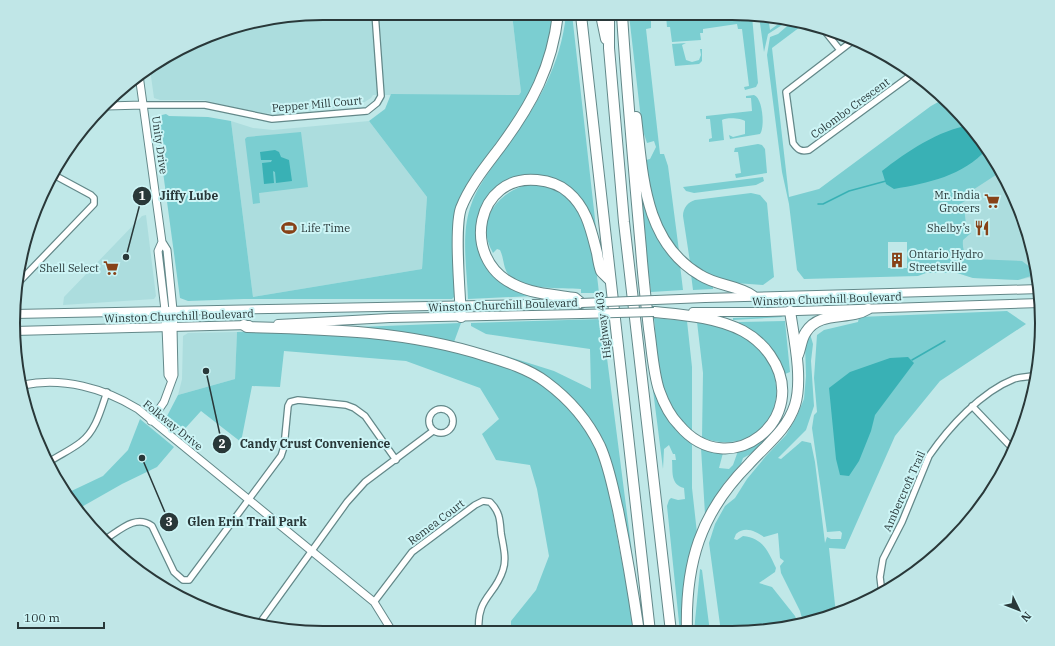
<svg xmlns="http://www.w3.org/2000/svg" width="1055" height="646" font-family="'IBM Plex Serif',serif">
  <rect width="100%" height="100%" fill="#c0e8e8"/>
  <!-- built -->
  <path fill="#acddde" d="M 323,13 L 512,14 L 521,92 L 519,95 L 373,95 L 371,98 L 363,103 L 353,106 L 275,114 L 254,112 L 204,100 L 160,100 L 154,98 L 150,69 L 224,29 Z
    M 231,121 L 253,128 L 273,130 L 369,121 L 427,197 L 422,269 L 253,297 Z
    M 1001,169 L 1025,223 L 1038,276 L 1018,280 L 973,278 L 964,275 L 954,199 Z
    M 146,215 L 156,296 L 154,299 L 63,305 L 64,297 L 142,216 Z
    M 237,332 L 235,379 L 178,395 L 182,379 L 183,336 L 188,333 Z"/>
  <!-- green -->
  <path fill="#7bced1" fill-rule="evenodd" d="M 512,14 L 553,14 L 553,20 L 543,65 L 521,109 L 471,178 L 460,198 L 455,296 L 452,299 L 244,299 L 188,301 L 180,298 L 156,120 L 158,116 L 166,114 L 169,116 L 208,117 L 231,121 L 253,297 L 422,269 L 427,197 L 369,121 L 385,109 L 391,94 L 519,95 L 521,92 Z
    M 566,14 L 572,14 L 597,237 L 584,203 L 533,176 L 486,203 L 482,256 L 533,296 L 468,299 C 467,270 461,236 470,208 C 477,185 493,167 506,148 C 536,107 561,66 566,14 Z
    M 629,15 L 651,15 L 651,28 L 646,29 L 660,154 L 664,154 L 668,166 L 679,251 C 654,221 652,197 646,160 L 650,159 L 656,147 L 654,141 L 647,143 L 642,128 Z
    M 666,15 L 752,16 L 758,83 L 756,87 L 745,90 L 744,87 L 749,86 L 742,29 L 738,29 L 737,24 L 703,29 L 703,33 L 700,33 L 701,40 L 672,42 L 670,27 L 667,27 Z
    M 759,16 L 768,16 L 770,30 L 785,19 L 790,20 L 768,34 L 764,52 Z
    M 793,21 L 804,24 L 772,48 L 789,197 L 819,189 L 931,106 L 940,101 L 946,101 L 965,118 L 1002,171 L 962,197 L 965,201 L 960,204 L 961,207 L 968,204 L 968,206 L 964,207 L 967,233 L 971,233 L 963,240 C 962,250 965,256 972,259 L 1022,261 L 1030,267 L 1031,276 L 1018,280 L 973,278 L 957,273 L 926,273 L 918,276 L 804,279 L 797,270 L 789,204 L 782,172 L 767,55 L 770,37 L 778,34 ZM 888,242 L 907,242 L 907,268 L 888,268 Z
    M 686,43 L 682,45 L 686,60 L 692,62 L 699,60 L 701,55 L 700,49 L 702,49 L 702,61 L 699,64 L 675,66 L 672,44 Z
    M 754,95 C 763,98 765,128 760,134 L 730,139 L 729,135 L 733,137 L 745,134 L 745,121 C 742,118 726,117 722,120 L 724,140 L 709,142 L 709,139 L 712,138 L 710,119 L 706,119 L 706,116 L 752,111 L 751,98 L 746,98 L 746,96 Z
    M 301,132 L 308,187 L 259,193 L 260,203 L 253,204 L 245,139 L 247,137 Z
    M 758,144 L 762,145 L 765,149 L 767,173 L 736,178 L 735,174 L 741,173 L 738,152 L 734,152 L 735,148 Z
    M 763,177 L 764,181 L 756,185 L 694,193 L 686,191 L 683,187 Z
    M 638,180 L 641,180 L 643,199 L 652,228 L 660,242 L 680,265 L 683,290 L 651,292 L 649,277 L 648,277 L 644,241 L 646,240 Z
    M 530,184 C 540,184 551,186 560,190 C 588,205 596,264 599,293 L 581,293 L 581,289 C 563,288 520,290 508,274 C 503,267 504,258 500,250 L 497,249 L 493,253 C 474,221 498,191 530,184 Z
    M 751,193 L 760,195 L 767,203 L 774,277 L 763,285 L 735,283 L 714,279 L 690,262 L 683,216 C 683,208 688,202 695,200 Z
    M 691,274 L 713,286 L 713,289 L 693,290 Z
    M 1007,311 L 1026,324 L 940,381 L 895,436 L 845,549 L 829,548 L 836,614 L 803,622 L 800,611 L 781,573 L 780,566 L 784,561 L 780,558 L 778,533 L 764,537 C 755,531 745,526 736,534 L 734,539 L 737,540 L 743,536 C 763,538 768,551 776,568 L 775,572 L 759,583 L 772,587 L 795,616 L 798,623 L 753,632 L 721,632 L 709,543 L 715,524 L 725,506 L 735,498 L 747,479 L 766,456 L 786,435 L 796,418 L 804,399 L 806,376 L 805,343 L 810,334 L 813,344 L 811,361 L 814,406 L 806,430 L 778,458 L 781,459 L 802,441 L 811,443 L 815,462 L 825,543 L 827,537 L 831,539 L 841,539 L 842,533 L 840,531 L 827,532 L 812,428 L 814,415 L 817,412 L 814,378 L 817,335 L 824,330 L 858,322 L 859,317 Z
    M 781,316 L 783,317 L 733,320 L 733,318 Z
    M 654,318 L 687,321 L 692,367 L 692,432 C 685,424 677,417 672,408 C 656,382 657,346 654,318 Z
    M 602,319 L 635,576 L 619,501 L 582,411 L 499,356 L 500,354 L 554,371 L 591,389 L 590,349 L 486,334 L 471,326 L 471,323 Z
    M 785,321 L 790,372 L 785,374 L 738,325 L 739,322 Z
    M 697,322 C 712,325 729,328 742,335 C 802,368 780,463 702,438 L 703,373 Z
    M 461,323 L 454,342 L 358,329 L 358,327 Z
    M 261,331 C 354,336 511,337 576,415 C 591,433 599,455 606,477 L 635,632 L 511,631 L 511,621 L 536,590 L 549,556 L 537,489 L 530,465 L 496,460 L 482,434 L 499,419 L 480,388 L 406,361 L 284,351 L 280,387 L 252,386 L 241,442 L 201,411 L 181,433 L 165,420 L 178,395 L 235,379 L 237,332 Z
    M 653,390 L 656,390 C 665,411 672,430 692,442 L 692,488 L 697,533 L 691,550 L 684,583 L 683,632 L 680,632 L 667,506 L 669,500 L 671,498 L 678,500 L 685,499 L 684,488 C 670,484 673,472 672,460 L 676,460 L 675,454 L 673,454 L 669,445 L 664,449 L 663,469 Z
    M 140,419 L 174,447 L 157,467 L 122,484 L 78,509 L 65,494 L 103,476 L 128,450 Z
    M 763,439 L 765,441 C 756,450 753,453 743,458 L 741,464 L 725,482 L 705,514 L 701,448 L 723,453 L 719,468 L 729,469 L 733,465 L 738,451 L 753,446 Z
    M 700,569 L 702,570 L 710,632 L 694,632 Z"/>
  <!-- water -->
  <path fill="#39b1b5" d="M 970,125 L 987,149 C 963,176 928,183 894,189 L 886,184 L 882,171 C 906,152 939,130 970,125 Z
    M 275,150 L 279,152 L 281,157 L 289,160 L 292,181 L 276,183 L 275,172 L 273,171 L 274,183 L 264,184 L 262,163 L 271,162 L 272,160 L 261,160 L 260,152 Z
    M 908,357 L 914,363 L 875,415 L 871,431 L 859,461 L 849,476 L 840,475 L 836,459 L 829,388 L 850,372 L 890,358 Z"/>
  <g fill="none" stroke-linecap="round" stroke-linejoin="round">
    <!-- stream -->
    <path stroke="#39b1b5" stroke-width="1.5" d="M 818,204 L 823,204 L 849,191 L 886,181
      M 912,360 L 945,341"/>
    <defs>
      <path id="minor" d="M 824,30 L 840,50
        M 855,39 L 786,92 L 793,143 C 798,150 801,152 809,150 L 914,73
        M 143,105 L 205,105 L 272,119 L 367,111 L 377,103 L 381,96 L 375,13
        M 20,281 L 94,204 L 94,198 L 91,195 L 54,175
        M 972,406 L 1014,450
        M429 421a12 12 0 1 1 24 0a12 12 0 1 1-24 0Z
        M 49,462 C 59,455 71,450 81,442 C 96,431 101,409 107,392
        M 106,539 C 120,530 136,514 152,526 L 174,572 L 183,580 L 189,580 L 281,456 L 284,447 L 288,406 L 290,402 L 298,400 L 346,405 L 354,408 L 365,416 L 396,460
        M 882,594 L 880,577 L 883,559 L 902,522 L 929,456 C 949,427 981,392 1014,379 C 1020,377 1027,377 1033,376
        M 374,602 L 412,552 L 475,505 L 483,501 L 490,502 C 500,512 500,520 501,533 C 503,545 507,559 503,570 C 495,596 476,598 479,631
        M 259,624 L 347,502 L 365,482 L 433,431"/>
      <path id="tertiary" d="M 139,75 L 162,242 L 167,250 L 173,310
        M 107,106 L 143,105
        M 162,242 L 158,251 L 165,310
        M 166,327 L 168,375 L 171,380
        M 23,385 C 63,377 104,388 138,409 L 374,602 L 392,631
        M 151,421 L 164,402 L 174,375 L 173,327"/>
      <path id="secondary" d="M 705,298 L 1040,289
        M 165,310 L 166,327
        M 173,310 L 173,327
        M 693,312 L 767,312 L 1040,303
        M 14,314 C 203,309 392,308 581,303
        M 278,324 L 390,318 L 581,314
        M 14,331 L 249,325"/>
      <path id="motorway" d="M 581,15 L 650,632
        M 601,15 L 606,39
        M 609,15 L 609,48 L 624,222 L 671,632
        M 622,15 C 627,93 634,171 641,249 C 643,276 646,302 649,329 C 652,349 653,371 659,390 C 664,404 669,415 679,425 C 729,485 814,418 770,355 C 763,345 754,337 743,331 C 716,317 684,315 654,312
        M 636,117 C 643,176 644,242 700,275 C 717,286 738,285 753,296
        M 581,303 L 575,298 C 554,295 532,294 513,284 C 460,258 476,174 537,180 C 548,181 559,184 568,192 C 587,208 591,230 597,253 C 598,259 599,266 601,271 C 603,274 607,277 610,280
        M 461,317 C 460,293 454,228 461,208 C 470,185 486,166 501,146 C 532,104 552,67 558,14
        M 244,325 L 247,327 C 328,329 408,331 486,356 C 506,362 529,369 546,382 C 569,399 588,421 600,446 C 609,466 613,489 618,510 C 626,550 633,591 639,632
        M 798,355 C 801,348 801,339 806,332 C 820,310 849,321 868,309
        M 687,632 C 685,564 700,513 749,464 C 766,445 787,430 795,405 C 803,379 794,338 790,311"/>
    </defs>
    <!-- minor casing -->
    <use href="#minor" stroke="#638889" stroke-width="8"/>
    <!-- tertiary casing -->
    <use href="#tertiary" stroke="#638889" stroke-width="9"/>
    <!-- secondary casing -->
    <use href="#secondary" stroke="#638889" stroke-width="10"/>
    <!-- motorway casing -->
    <use href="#motorway" stroke="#638889" stroke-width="12"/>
    <!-- minor -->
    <use href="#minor" stroke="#fff" stroke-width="5.5"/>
    <!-- tertiary -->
    <use href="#tertiary" stroke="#fff" stroke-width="7"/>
    <!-- secondary -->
    <use href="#secondary" stroke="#fff" stroke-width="8"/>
    <!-- motorway -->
    <use href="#motorway" stroke="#fff" stroke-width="10"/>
    <defs>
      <path id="secondary-bridge" d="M 581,303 L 705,298
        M 581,314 L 654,312"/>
    </defs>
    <!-- secondary-bridge casing -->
    <use href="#secondary-bridge" stroke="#638889" stroke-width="10" stroke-linecap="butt"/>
    <!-- secondary-bridge -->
    <use href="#secondary-bridge" stroke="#fff" stroke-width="8"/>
  </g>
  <!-- icons -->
  <defs>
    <symbol id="supermarket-bare" viewBox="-9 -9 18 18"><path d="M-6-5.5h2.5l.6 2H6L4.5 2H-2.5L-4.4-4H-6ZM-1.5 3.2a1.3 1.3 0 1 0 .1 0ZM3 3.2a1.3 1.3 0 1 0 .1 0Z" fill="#874218" stroke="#cdf5f6" stroke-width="2.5" paint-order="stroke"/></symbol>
    <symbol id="stadium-bare" viewBox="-9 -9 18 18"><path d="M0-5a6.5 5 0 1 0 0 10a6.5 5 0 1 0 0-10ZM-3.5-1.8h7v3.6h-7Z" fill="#874218" stroke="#cdf5f6" stroke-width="2.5" paint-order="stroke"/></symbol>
    <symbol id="restaurant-bare" viewBox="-9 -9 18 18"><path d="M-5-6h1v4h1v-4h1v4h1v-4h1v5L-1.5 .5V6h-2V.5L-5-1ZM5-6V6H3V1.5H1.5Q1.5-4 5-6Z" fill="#874218" stroke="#cdf5f6" stroke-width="2.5" paint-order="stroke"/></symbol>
    <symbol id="building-bare" viewBox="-9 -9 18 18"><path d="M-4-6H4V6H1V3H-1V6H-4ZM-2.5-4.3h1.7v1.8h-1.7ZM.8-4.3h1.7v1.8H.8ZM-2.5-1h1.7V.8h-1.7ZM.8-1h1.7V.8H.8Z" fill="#874218" stroke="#cdf5f6" stroke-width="2.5" paint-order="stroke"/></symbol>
  </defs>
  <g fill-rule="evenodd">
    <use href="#supermarket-bare" x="981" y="190" width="22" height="22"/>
    <use href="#stadium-bare" x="278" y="217" width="22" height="22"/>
    <use href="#restaurant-bare" x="971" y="217" width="22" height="22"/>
    <use href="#building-bare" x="886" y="249" width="22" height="22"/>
    <use href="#supermarket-bare" x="100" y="257" width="22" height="22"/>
  </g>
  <g text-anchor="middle" stroke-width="4" stroke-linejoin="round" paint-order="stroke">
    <!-- street labels -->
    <g font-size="11" fill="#293839" stroke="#cdf5f6">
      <text transform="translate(317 104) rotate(-5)" y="4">Pepper Mill Court</text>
      <text transform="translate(850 108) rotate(-36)" y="4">Colombo Crescent</text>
      <text transform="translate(160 145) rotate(82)" y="4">Unity Drive</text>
      <text transform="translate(827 299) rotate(-2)" y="4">Winston Churchill Boulevard</text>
      <text transform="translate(503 305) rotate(-2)" y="4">Winston Churchill Boulevard</text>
      <text transform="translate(179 316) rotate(-2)" y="4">Winston Churchill Boulevard</text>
      <text transform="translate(603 325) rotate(-97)" y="4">Highway 403</text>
      <text transform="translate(173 425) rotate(39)" y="4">Folkway Drive</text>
      <text transform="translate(904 491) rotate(-66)" y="4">Ambercroft Trail</text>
      <text transform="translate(436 522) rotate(-37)" y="4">Remea Court</text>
    </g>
    <!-- poi labels -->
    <g font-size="11" fill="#293839" stroke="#cdf5f6" text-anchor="end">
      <text x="980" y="199">Mr. India<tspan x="980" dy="13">Grocers</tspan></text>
      <text x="301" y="232" text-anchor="start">Life Time</text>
      <text x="970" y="232">Shelby’s</text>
      <text x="909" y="258" text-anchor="start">Ontario Hydro<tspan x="909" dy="13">Streetsville</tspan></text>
      <text x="99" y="272">Shell Select</text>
    </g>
  </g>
  <!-- crop -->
  <path d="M0 0H1055V646H0ZM323 20H732A303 303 0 0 1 1035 323V323A303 303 0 0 1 732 626H323A303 303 0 0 1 20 323V323A303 303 0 0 1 323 20Z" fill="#c0e6e7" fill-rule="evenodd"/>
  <path fill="none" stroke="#293839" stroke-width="2" d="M323 20H732A303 303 0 0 1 1035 323V323A303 303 0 0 1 732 626H323A303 303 0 0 1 20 323V323A303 303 0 0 1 323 20Z"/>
  <!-- callouts -->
  <path fill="none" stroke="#293839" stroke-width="1.5" d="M126 257L142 196M206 371L222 444M142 458L169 522"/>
  <g fill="#293839" stroke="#cdf5f6" stroke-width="1.5">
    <circle cx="126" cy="257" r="4"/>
    <circle cx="206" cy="371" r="4"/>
    <circle cx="142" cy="458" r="4"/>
    <circle cx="142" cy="196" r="10"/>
    <circle cx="222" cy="444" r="10"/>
    <circle cx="169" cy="522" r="10"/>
  </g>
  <g font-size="12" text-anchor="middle" font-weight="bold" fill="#fff">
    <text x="142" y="200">1</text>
    <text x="222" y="448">2</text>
    <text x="169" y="526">3</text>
  </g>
  <g font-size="12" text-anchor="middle" font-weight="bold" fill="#293839" stroke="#cdf5f6" stroke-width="4" stroke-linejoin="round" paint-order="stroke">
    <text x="189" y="200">Jiffy Lube</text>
    <text x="315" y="448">Candy Crust Convenience</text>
    <text x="247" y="526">Glen Erin Trail Park</text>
  </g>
  <!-- north arrow -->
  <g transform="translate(1019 610) rotate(133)" stroke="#cdf5f6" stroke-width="3" paint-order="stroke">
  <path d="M0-3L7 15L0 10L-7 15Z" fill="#293839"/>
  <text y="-6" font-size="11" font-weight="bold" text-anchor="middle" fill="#293839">N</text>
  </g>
  <!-- scale -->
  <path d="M18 622v6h86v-6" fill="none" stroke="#293839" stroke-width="2"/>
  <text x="24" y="622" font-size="12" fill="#293839" stroke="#cdf5f6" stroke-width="3" paint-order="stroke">100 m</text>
</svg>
